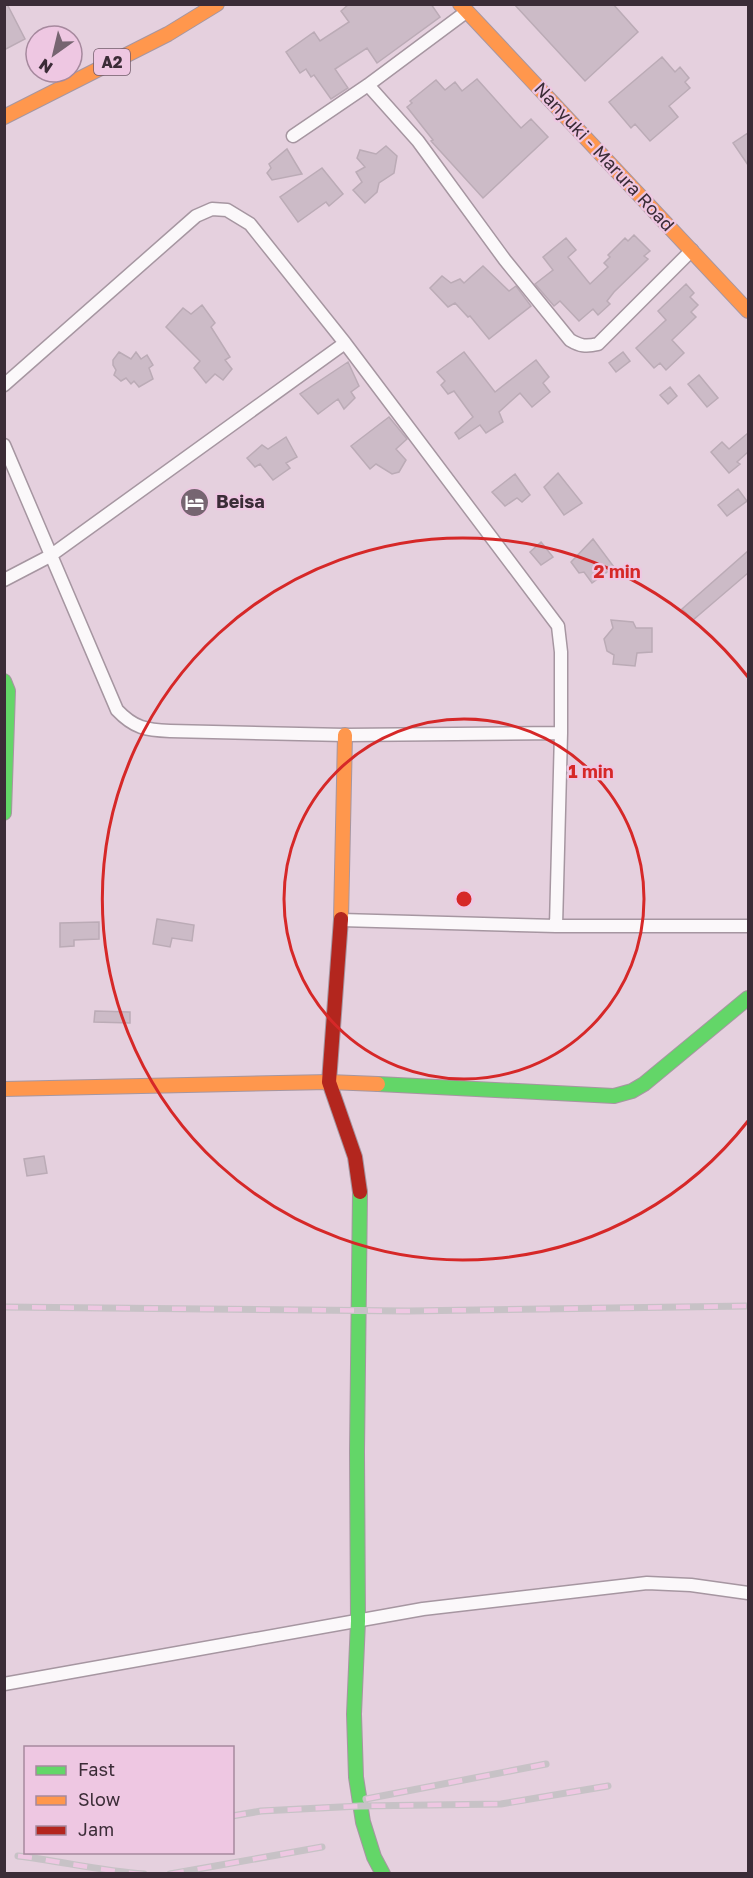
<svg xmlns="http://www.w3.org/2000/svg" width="753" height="1878" font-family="'Golos Text',sans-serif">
  <rect width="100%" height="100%" fill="#e5d0de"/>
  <!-- building -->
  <path fill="#ccbbc7" stroke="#bbabb6" stroke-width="1.5" d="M 4,4 L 7,4 L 25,39 L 4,50 Z
    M 349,4 L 431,4 L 440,17 L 377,63 L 367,48 L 335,69 L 348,88 L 331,99 L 314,75 L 311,77 L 306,69 L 300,73 L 286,52 L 314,32 L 320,41 L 349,22 L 341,11 Z
    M 514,4 L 613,4 L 638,32 L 585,81 Z
    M 662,57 L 675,72 L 680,67 L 689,78 L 685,82 L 690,88 L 669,106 L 678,117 L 650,141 L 635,124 L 631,128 L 609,102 Z
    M 477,79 L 521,128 L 531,119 L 548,137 L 483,198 L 431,141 L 433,140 L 407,107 L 412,103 L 410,101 L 436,80 L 445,90 L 455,82 L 462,91 Z
    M 748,133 L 748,165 L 733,143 Z
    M 386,146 L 397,156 L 394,173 L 379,183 L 377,192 L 365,203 L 353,190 L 362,182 L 356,172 L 365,167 L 357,158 L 360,150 L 376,154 Z
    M 287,149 L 302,174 L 272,180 L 267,173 L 271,168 L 269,164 Z
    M 322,168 L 343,194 L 329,206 L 326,202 L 298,222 L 280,197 Z
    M 634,235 L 650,251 L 644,256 L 648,259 L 614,292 L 607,301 L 610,304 L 598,315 L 593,309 L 579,321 L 560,301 L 554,306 L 535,284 L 553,270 L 543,257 L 566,238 L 576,250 L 568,257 L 590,284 L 608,267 L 604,263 L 610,257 L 608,255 L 625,238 L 628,241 Z
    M 483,266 L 509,291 L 516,286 L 531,306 L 489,339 L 470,316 L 468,317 L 455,303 L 448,307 L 430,288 L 442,276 L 451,283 L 460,279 L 464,283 Z
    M 686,284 L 694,293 L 690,297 L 698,305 L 691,312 L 696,317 L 672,340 L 684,353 L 666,370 L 660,363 L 654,368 L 636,348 L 666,320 L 658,311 Z
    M 202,305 L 215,323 L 211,327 L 230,357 L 225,360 L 232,369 L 223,380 L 215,374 L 206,383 L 194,368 L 200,361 L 166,327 L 183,308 L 191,314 Z
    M 119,352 L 131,359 L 136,352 L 141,359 L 147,355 L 153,365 L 149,368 L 153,379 L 139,387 L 134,381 L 131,384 L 126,378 L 121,381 L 114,375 L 116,370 L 113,365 L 113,360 Z
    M 464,352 L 495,392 L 536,360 L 549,377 L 543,383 L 550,392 L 532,407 L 520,393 L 499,412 L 503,422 L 486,433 L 480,425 L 459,439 L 455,433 L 473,417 L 454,391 L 448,394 L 441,385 L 445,381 L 437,372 Z
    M 623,352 L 630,361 L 616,372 L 609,363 Z
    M 348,362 L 359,386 L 351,392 L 355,398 L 344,409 L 338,399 L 318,414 L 300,394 Z
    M 699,375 L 718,398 L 707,407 L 688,384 Z
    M 670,387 L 677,396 L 668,404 L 660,395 Z
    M 389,417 L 407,439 L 396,449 L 406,460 L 399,472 L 392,474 L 376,464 L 370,469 L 351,446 Z
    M 748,433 L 748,452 L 737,462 L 740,464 L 729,473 L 711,452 L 722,442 L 729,449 Z
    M 286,437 L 297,457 L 286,463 L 290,468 L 273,480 L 260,464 L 255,467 L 247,458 L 262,445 L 268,449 Z
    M 558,473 L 582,503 L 564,515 L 544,487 Z
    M 515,474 L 530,495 L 522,502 L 517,498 L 505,506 L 492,492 Z
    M 738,489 L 747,501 L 727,516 L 718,505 Z
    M 593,539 L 614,567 L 592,583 L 584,572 L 579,573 L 571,562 Z
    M 541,542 L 553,557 L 541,565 L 530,552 Z
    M 748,551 L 748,573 L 693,620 L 682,609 Z
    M 611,620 L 633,622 L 636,628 L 652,628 L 652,652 L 637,653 L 635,666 L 613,664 L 614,655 L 607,651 L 604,639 L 613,628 Z
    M 157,919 L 194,925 L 192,941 L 172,938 L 170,947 L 153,944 Z
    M 99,922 L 99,939 L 74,940 L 74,946 L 60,947 L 60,923 Z
    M 95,1011 L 130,1012 L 130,1023 L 94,1022 Z
    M 44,1156 L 47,1173 L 27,1176 L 24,1159 Z"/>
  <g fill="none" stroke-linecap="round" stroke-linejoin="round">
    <defs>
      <path id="street" d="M 368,85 L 418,141 L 505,260 L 570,340 C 580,346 586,347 598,344 L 692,250
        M 293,136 L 368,85 L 466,12
        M 4,385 L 196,216 L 212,209 L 227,210 L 250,224 L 345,343 L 558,626 L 561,652 L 561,733 L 556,926
        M 4,445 L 117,710 C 134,728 146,730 170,731 L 345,735 L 561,733
        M 4,580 L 50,556 L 345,343
        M 341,920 L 556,926 L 748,926
        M 4,1684 L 423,1609 L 647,1583 L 691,1585 L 748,1593"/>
      <path id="fast" d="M 4,681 L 8,691 L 4,813
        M 378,1084 L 614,1096 L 632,1091 L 644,1084 L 748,998
        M 360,1192 L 357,1452 L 358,1621 L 354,1714 L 356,1777 L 363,1822 L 374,1857 L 383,1874"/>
      <path id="slow" d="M 460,4 L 748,311
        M 4,117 L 168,34 L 217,4
        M 341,919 L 345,735
        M 4,1089 L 329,1082 L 378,1084"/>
      <path id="jam" d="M 341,919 L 329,1082 L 355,1157 L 360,1192"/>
    </defs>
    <!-- street casing -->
    <use href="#street" stroke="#a696a1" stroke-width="15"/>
    <!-- fast casing -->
    <use href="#fast" stroke="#a696a1" stroke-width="16"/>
    <!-- slow casing -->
    <use href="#slow" stroke="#a696a1" stroke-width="16"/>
    <!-- jam casing -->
    <use href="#jam" stroke="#a696a1" stroke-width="16"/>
    <!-- street -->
    <use href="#street" stroke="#fbf8fa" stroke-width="12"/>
    <!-- fast -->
    <use href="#fast" stroke="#63d668" stroke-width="14"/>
    <!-- slow -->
    <use href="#slow" stroke="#ff974d" stroke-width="14"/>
    <!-- jam -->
    <use href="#jam" stroke="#b3261e" stroke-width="14"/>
    <defs>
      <path id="rail" d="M 4,1307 L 408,1311 L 748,1306
        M 366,1799 L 546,1764
        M 232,1816 L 261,1811 L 360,1806 L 501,1804 L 608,1786
        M 18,1856 C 60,1861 101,1871 144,1874
        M 170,1874 L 322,1847"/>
    </defs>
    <!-- rail casing -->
    <use href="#rail" stroke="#c7c2c6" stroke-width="7"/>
    <!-- rail -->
    <use href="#rail" stroke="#eec7e2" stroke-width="4.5" stroke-dasharray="14" stroke-linecap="butt"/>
  </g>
  <!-- distance rings -->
  <g fill="none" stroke="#d62828" stroke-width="3">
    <circle cx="464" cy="899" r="180"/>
    <path d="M748 1121A361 361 0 1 1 748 677"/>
  </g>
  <!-- icons -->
  <defs>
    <symbol id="hotel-disc" viewBox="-11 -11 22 22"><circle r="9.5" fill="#766571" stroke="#eec7e2"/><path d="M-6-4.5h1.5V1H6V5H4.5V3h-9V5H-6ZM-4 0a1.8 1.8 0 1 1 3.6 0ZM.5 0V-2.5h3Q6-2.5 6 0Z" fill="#fff"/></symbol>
  </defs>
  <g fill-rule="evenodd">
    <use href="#hotel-disc" x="178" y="486" width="33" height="33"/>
  </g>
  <g text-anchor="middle" stroke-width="4.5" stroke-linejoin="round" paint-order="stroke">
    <!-- shield labels -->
    <rect fill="#eec7e2" stroke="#715a6a" stroke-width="1.5" x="94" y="49" width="36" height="26" rx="4.5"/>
    <g font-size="16" font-weight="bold" fill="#3b2c37">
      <text x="112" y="68">A2</text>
    </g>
    <!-- street labels -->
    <g font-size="18" fill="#3b2c37" stroke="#eec7e2">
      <text transform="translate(604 157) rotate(47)" y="6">Nanyuki - Marura Road</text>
    </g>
    <!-- poi labels -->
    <g font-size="18" font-weight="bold" fill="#3b2c37" stroke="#eec7e2" text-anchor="start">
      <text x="216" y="508">Beisa</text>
    </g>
  </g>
  <circle cx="464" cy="899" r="9" fill="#d62828" stroke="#eec7e2" stroke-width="3"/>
  <g font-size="18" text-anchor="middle" font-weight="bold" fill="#d62828" stroke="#eec7e2" stroke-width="4.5" stroke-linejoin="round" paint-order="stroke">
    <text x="617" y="578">2 min</text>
    <text x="591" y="778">1 min</text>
  </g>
  <!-- border -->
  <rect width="753" height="1878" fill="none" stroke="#3b2c37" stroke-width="12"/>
  <!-- legend -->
  <rect x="24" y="1746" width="210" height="108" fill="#eec7e2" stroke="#a6899e" stroke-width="1.5"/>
  <rect x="36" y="1766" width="30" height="9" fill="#63d668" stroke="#a6899e" stroke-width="1.5"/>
  <text x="78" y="1776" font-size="18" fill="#3b2c37">Fast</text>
  <rect x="36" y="1796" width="30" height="9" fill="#ff974d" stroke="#a6899e" stroke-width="1.5"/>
  <text x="78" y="1806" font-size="18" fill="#3b2c37">Slow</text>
  <rect x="36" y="1826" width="30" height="9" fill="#b3261e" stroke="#a6899e" stroke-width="1.5"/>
  <text x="78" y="1836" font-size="18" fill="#3b2c37">Jam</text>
  <!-- north arrow -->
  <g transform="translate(54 54) rotate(214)"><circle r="28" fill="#eec7e2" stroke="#a6899e" stroke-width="1.5"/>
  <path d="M0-4.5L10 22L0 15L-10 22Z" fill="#766571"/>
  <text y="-9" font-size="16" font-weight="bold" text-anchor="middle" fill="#3b2c37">N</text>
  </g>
</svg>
